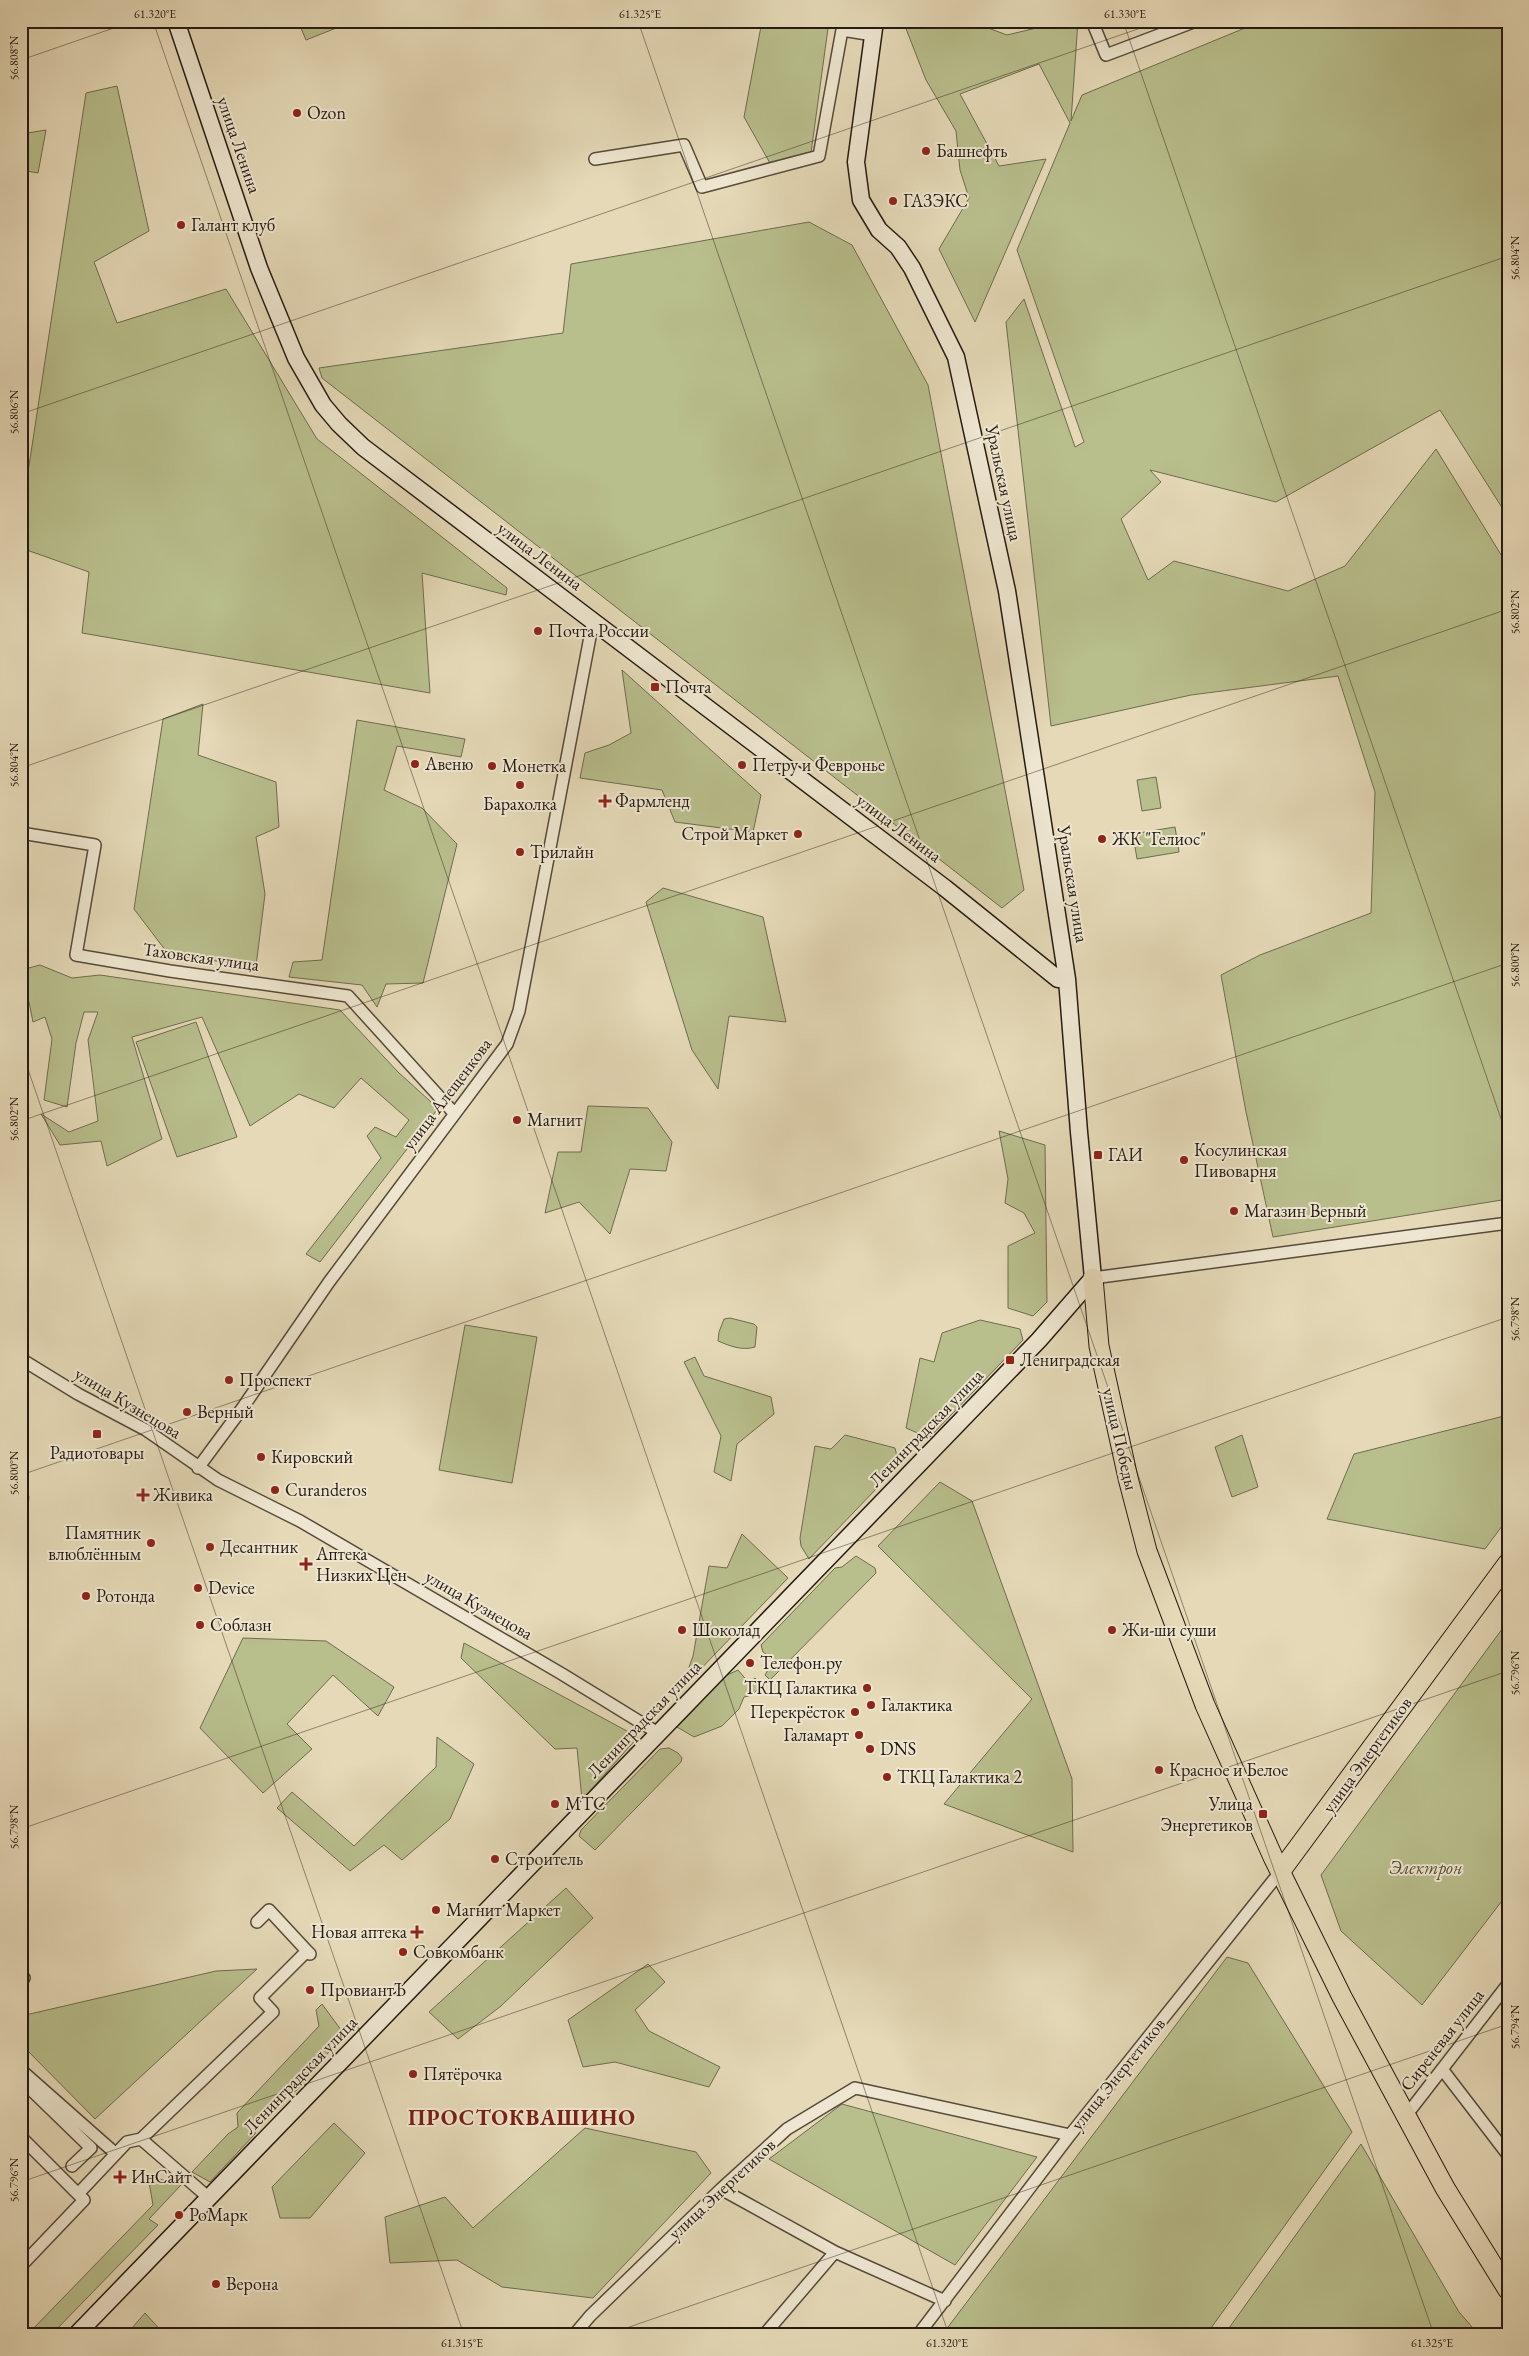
<svg xmlns="http://www.w3.org/2000/svg" width="1529" height="2356" font-family="'EB Garamond',serif">
  <rect width="100%" height="100%" fill="#e5d9b7"/>
  <filter id="stains"><feTurbulence type="fractalNoise" baseFrequency=".004" numOctaves="4"/><feColorMatrix values="0 0 0 0 .2 0 0 0 0 .09 0 0 0 0 .02 0 0 0 .5 -.17"/></filter>
  <radialGradient id="worn" r=".72"><stop offset=".6" stop-color="#630" stop-opacity="0"/><stop offset="1" stop-color="#630" stop-opacity=".3"/></radialGradient>
  <!-- green -->
  <path fill="#b8be8c" stroke="#6e6c4f" d="M 298,21 L 354,21 L 306,40 Z
    M 762,21 L 829,21 L 810,160 L 771,165 L 744,117 Z
    M 903,21 L 969,21 L 1007,35 L 1066,21 L 1078,21 L 1071,121 L 1082,95 L 1262,21 L 1508,21 L 1508,517 L 1440,410 L 1276,502 L 1150,470 L 1161,482 L 1121,519 L 1148,580 L 1174,561 L 1288,591 L 1345,566 L 1436,449 L 1508,566 L 1508,1199 L 1273,1237 L 1246,1112 L 1221,975 L 1260,955 L 1371,913 L 1375,792 L 1338,676 L 1191,695 L 1051,726 L 1006,322 L 1024,299 L 1075,447 L 1084,442 L 1017,250 L 1070,123 L 1039,64 L 960,94 L 999,166 L 1046,159 L 975,322 L 939,249 L 969,198 L 960,170 L 956,131 L 926,80 Z
    M 117,86 L 149,231 L 94,262 L 117,323 L 226,289 L 317,439 L 507,588 L 506,595 L 422,573 L 430,693 L 82,633 L 89,572 L 21,548 L 21,518 L 86,93 Z
    M 46,130 L 38,173 L 21,170 L 21,134 Z
    M 809,222 L 852,245 L 928,385 L 1024,890 L 1002,908 L 322,378 L 319,368 L 563,333 L 571,264 Z
    M 622,670 L 761,795 L 753,832 L 675,822 L 662,790 L 580,778 L 585,753 L 609,745 L 631,733 Z
    M 203,704 L 198,755 L 276,782 L 279,827 L 256,837 L 265,894 L 256,966 L 169,955 L 134,909 L 163,719 Z
    M 357,720 L 465,739 L 461,757 L 397,746 L 384,790 L 422,808 L 457,844 L 423,983 L 386,984 L 377,1007 L 362,985 L 289,977 L 293,962 L 322,960 Z
    M 1156,777 L 1161,808 L 1142,811 L 1137,780 Z
    M 1175,827 L 1179,852 L 1137,859 L 1133,834 Z
    M 663,888 L 763,917 L 786,1022 L 729,1016 L 718,1089 L 692,1050 L 646,902 Z
    M 40,965 L 72,978 L 100,975 L 340,1010 L 398,1072 L 441,1111 L 437,1110 L 320,1262 L 306,1254 L 381,1158 L 367,1136 L 375,1127 L 396,1137 L 409,1120 L 361,1078 L 334,1108 L 299,1094 L 250,1126 L 202,1017 L 132,1037 L 162,1139 L 107,1166 L 101,1141 L 60,1145 L 41,1114 L 69,1132 L 98,1121 L 88,1040 L 98,1012 L 84,1012 L 76,1043 L 67,1107 L 44,1100 L 52,1039 L 45,1017 L 33,1022 L 29,1002 L 21,1001 L 21,970 Z
    M 196,1022 L 237,1137 L 177,1157 L 136,1042 Z
    M 588,1106 L 648,1108 L 672,1142 L 666,1171 L 630,1169 L 610,1234 L 579,1202 L 545,1213 L 558,1152 L 581,1152 Z
    M 999,1131 L 1045,1145 L 1047,1302 L 1033,1316 L 1008,1308 L 1008,1246 L 1035,1233 L 1024,1213 L 1005,1203 L 1008,1179 Z
    M 730,1318 L 754,1324 L 757,1327 L 755,1347 C 742,1351 730,1346 718,1341 L 719,1332 L 724,1319 Z
    M 980,1320 L 1020,1329 L 1023,1340 L 929,1438 L 906,1428 L 920,1358 L 934,1362 L 942,1333 Z
    M 465,1325 L 537,1337 L 512,1483 L 439,1470 Z
    M 695,1357 L 704,1376 L 771,1397 L 774,1414 L 737,1444 L 731,1481 L 714,1472 L 721,1436 L 684,1362 Z
    M 1508,1415 L 1508,1518 L 1485,1549 L 1327,1519 L 1354,1454 Z
    M 845,1435 L 895,1448 L 899,1465 L 809,1559 L 801,1546 L 800,1538 L 815,1446 L 831,1449 Z
    M 1242,1435 L 1258,1487 L 1232,1497 L 1215,1447 Z
    M 940,1482 L 972,1501 L 1072,1779 L 1073,1852 L 944,1804 L 1032,1699 L 878,1546 Z
    M 21,1490 L 29,1496 L 24,1554 L 21,1553 Z
    M 742,1534 L 788,1578 L 693,1677 L 689,1667 L 693,1656 L 709,1566 L 727,1568 Z
    M 856,1556 L 875,1568 L 876,1573 L 770,1680 L 765,1675 L 774,1660 L 763,1652 L 761,1645 L 835,1568 L 842,1567 Z
    M 1508,1621 L 1508,1893 L 1422,2005 L 1341,1931 L 1321,1875 Z
    M 243,1638 L 326,1641 L 394,1687 L 378,1716 L 333,1675 L 287,1724 L 312,1749 L 263,1793 L 200,1728 Z
    M 464,1643 L 638,1737 L 582,1800 L 577,1748 L 555,1749 L 461,1658 Z
    M 738,1670 L 749,1683 L 755,1678 L 762,1685 L 752,1695 L 744,1697 L 739,1709 L 722,1726 L 694,1737 L 677,1727 L 727,1675 Z
    M 437,1737 L 474,1764 L 450,1819 L 402,1860 L 384,1845 L 350,1871 L 277,1808 L 292,1792 L 354,1846 L 436,1767 Z
    M 669,1748 L 678,1753 L 682,1758 L 681,1762 L 595,1850 L 579,1836 L 581,1830 L 660,1749 Z
    M 566,1888 L 593,1918 L 501,2006 L 458,2039 L 429,2012 Z
    M 1227,1957 L 1248,1963 L 1352,2132 L 1206,2335 L 942,2335 Z
    M 648,1964 L 665,1982 L 635,2010 L 649,2031 L 720,2067 L 709,2087 L 615,2062 L 583,2067 L 568,2020 Z
    M 257,1969 L 95,2119 L 21,2044 L 21,2016 L 216,1971 Z
    M 322,2004 L 344,2034 L 296,2091 L 283,2095 L 259,2121 L 255,2134 L 210,2182 L 192,2172 L 228,2134 L 238,2127 L 237,2113 L 319,2026 L 316,2010 Z
    M 842,2104 L 1037,2157 L 955,2265 L 769,2159 Z
    M 334,2123 L 365,2153 L 310,2218 L 280,2218 L 272,2187 Z
    M 585,2128 L 696,2152 L 711,2173 L 593,2298 L 502,2287 L 457,2260 L 390,2263 L 385,2217 L 445,2197 L 473,2228 Z
    M 1361,2144 L 1459,2312 L 1479,2335 L 1224,2335 Z
    M 148,2176 L 181,2185 L 149,2219 L 158,2225 L 51,2335 L 30,2335 L 29,2333 L 153,2205 Z
    M 145,2313 L 165,2335 L 126,2335 Z"/>
  <g fill="none" stroke-linecap="round" stroke-linejoin="round">
    <defs>
      <path id="street" d="M 843,21 L 842,30 L 873,35
        M 1092,21 L 1106,55 L 1196,21
        M 595,159 L 684,145 L 702,187 L 819,156 L 842,30
        M 21,833 L 95,845 L 76,955 L 170,971 L 348,996 L 454,1113
        M 1093,1278 L 1508,1223
        M 21,1359 L 78,1394 L 146,1430 L 218,1480 L 300,1521 L 562,1674 L 658,1733
        M 198,1468 L 241,1410 L 329,1282 L 507,1044 L 519,1011 L 593,621
        M 257,1922 L 269,1910 L 307,1951
        M 21,1980 L 24,1978
        M 1442,2069 L 1508,2155
        M 21,2070 L 115,2153
        M 21,2080 L 91,2148 L 72,2166
        M 1405,2117 L 1508,1984
        M 21,2137 L 84,2200 L 21,2266
        M 141,2139 L 273,2012 L 260,1998 L 307,1951 L 310,1954
        M 721,2189 L 835,2252 L 945,2301
        M 78,2194 L 127,2142 L 141,2139 L 209,2198
        M 574,2335 L 590,2316 L 721,2189 L 787,2129 L 855,2088 L 1070,2135 L 1280,1872
        M 764,2335 L 835,2252
        M 918,2335 L 1070,2135"/>
      <path id="secondary" d="M 176,21 L 259,268 L 296,358 L 323,405 L 339,424 L 363,447 L 945,888 L 1058,979 L 1067,979
        M 76,2335 L 1039,1340 L 1093,1278 L 1079,1132 L 1067,979 L 1007,591 L 956,357 L 912,268 L 898,247 L 879,230 L 861,200 L 856,162 L 875,21"/>
      <path id="primary" d="M 1093,1278 L 1099,1346 L 1128,1478 L 1147,1551 L 1205,1705 L 1273,1857 L 1342,1997 L 1445,2188 L 1508,2290
        M 1280,1872 L 1508,1563"/>
    </defs>
    <!-- street casing -->
    <use href="#street" stroke="#554a3b" stroke-width="14"/>
    <!-- secondary casing -->
    <use href="#secondary" stroke="#251a12" stroke-width="19"/>
    <!-- primary casing -->
    <use href="#primary" stroke="#251a12" stroke-width="21"/>
    <!-- street -->
    <use href="#street" stroke="#eee6d0" stroke-width="11"/>
    <!-- secondary -->
    <use href="#secondary" stroke="#eee6d0" stroke-width="16"/>
    <!-- primary -->
    <use href="#primary" stroke="#e5d9b7" stroke-width="19"/>
  </g>
  <!-- ticks -->
  <path fill="none" stroke="#251a12" stroke-width="1" stroke-opacity="0.45" d="M 153,21 L 949,2335M 638,21 L 1434,2335M 1123,21 L 1508,1139M 21,60 L 134,21M 21,414 L 1161,21M 21,768 L 1508,256M 21,1049 L 464,2335M 21,1121 L 1508,609M 21,1475 L 1508,963M 21,1829 L 1508,1317M 21,2182 L 1508,1671M 606,2335 L 1508,2024"/>
  <!-- markers -->
  <g fill="#8f2418" stroke="#eee6d0" stroke-width="2">
    <circle cx="297" cy="113" r="5"/>
    <circle cx="926" cy="151" r="5"/>
    <circle cx="893" cy="201" r="5"/>
    <circle cx="181" cy="225" r="5"/>
    <circle cx="538" cy="631" r="5"/>
    <rect x="650" y="682" width="10" height="10" rx="2.5"/>
    <circle cx="415" cy="764" r="5"/>
    <circle cx="742" cy="765" r="5"/>
    <circle cx="492" cy="766" r="5"/>
    <circle cx="520" cy="785" r="5"/>
    <path d="M602.5 793.5h5v5h5v5h-5v5h-5v-5h-5v-5h5z"/>
    <circle cx="798" cy="834" r="5"/>
    <circle cx="1102" cy="839" r="5"/>
    <circle cx="520" cy="852" r="5"/>
    <circle cx="517" cy="1120" r="5"/>
    <rect x="1093" y="1150" width="10" height="10" rx="2.5"/>
    <circle cx="1184" cy="1160" r="5"/>
    <circle cx="1234" cy="1211" r="5"/>
    <rect x="1005" y="1355" width="10" height="10" rx="2.5"/>
    <circle cx="229" cy="1380" r="5"/>
    <circle cx="187" cy="1412" r="5"/>
    <rect x="92" y="1429" width="10" height="10" rx="2.5"/>
    <circle cx="261" cy="1457" r="5"/>
    <circle cx="275" cy="1490" r="5"/>
    <path d="M140.5 1487.5h5v5h5v5h-5v5h-5v-5h-5v-5h5z"/>
    <circle cx="151" cy="1543" r="5"/>
    <circle cx="210" cy="1547" r="5"/>
    <path d="M303.5 1556.5h5v5h5v5h-5v5h-5v-5h-5v-5h5z"/>
    <circle cx="198" cy="1588" r="5"/>
    <circle cx="86" cy="1596" r="5"/>
    <circle cx="200" cy="1625" r="5"/>
    <circle cx="682" cy="1630" r="5"/>
    <circle cx="1112" cy="1630" r="5"/>
    <circle cx="750" cy="1663" r="5"/>
    <circle cx="867" cy="1688" r="5"/>
    <circle cx="871" cy="1705" r="5"/>
    <circle cx="855" cy="1712" r="5"/>
    <circle cx="859" cy="1735" r="5"/>
    <circle cx="870" cy="1749" r="5"/>
    <circle cx="1159" cy="1770" r="5"/>
    <circle cx="887" cy="1777" r="5"/>
    <circle cx="555" cy="1804" r="5"/>
    <rect x="1258" y="1809" width="10" height="10" rx="2.5"/>
    <circle cx="495" cy="1859" r="5"/>
    <circle cx="436" cy="1910" r="5"/>
    <path d="M414.5 1924.5h5v5h5v5h-5v5h-5v-5h-5v-5h5z"/>
    <circle cx="403" cy="1952" r="5"/>
    <circle cx="310" cy="1990" r="5"/>
    <circle cx="413" cy="2074" r="5"/>
    <path d="M117.5 2169.5h5v5h5v5h-5v5h-5v-5h-5v-5h5z"/>
    <circle cx="179" cy="2215" r="5"/>
    <circle cx="216" cy="2284" r="5"/>
  </g>
  <g text-anchor="middle" stroke-width="4" stroke-linejoin="round" paint-order="stroke">
    <!-- poi labels -->
    <g font-size="18" fill="#251a12" stroke="#eee6d0" text-anchor="start">
      <text x="307" y="119">Ozon</text>
      <text x="936" y="157">Башнефть</text>
      <text x="903" y="207">ГАЗЭКС</text>
      <text x="191" y="231">Галант клуб</text>
      <text x="548" y="637">Почта России</text>
      <text x="665" y="693">Почта</text>
      <text x="425" y="770">Авеню</text>
      <text x="752" y="771">Петру и Февронье</text>
      <text x="502" y="772">Монетка</text>
      <text x="615" y="807">Фармленд</text>
      <text x="520" y="810" text-anchor="middle">Барахолка</text>
      <text x="788" y="840" text-anchor="end">Строй Маркет</text>
      <text x="1112" y="845">ЖК "Гелиос"</text>
      <text x="530" y="858">Трилайн</text>
      <text x="527" y="1126">Магнит</text>
      <text x="1194" y="1156">Косулинская<tspan x="1194" dy="21">Пивоварня</tspan></text>
      <text x="1108" y="1161">ГАИ</text>
      <text x="1244" y="1217">Магазин Верный</text>
      <text x="1020" y="1366">Лениградская</text>
      <text x="239" y="1386">Проспект</text>
      <text x="197" y="1418">Верный</text>
      <text x="97" y="1459" text-anchor="middle">Радиотовары</text>
      <text x="271" y="1463">Кировский</text>
      <text x="285" y="1496">Curanderos</text>
      <text x="153" y="1501">Живика</text>
      <text x="141" y="1539" text-anchor="end">Памятник<tspan x="141" dy="21">влюблённым</tspan></text>
      <text x="220" y="1553">Десантник</text>
      <text x="316" y="1560">Аптека<tspan x="316" dy="21">Низких Цен</tspan></text>
      <text x="208" y="1594">Device</text>
      <text x="96" y="1602">Ротонда</text>
      <text x="210" y="1631">Соблазн</text>
      <text x="692" y="1636">Шоколад</text>
      <text x="1122" y="1636">Жи-ши суши</text>
      <text x="760" y="1669">Телефон.ру</text>
      <text x="857" y="1694" text-anchor="end">ТКЦ Галактика</text>
      <text x="881" y="1711">Галактика</text>
      <text x="845" y="1718" text-anchor="end">Перекрёсток</text>
      <text x="849" y="1741" text-anchor="end">Галамарт</text>
      <text x="880" y="1755">DNS</text>
      <text x="1169" y="1776">Красное и Белое</text>
      <text x="897" y="1783">ТКЦ Галактика 2</text>
      <text x="565" y="1810">МТС</text>
      <text x="1253" y="1810" text-anchor="end">Улица<tspan x="1253" dy="21">Энергетиков</tspan></text>
      <text x="505" y="1865">Строитель</text>
      <text x="446" y="1916">Магнит Маркет</text>
      <text x="407" y="1938" text-anchor="end">Новая аптека</text>
      <text x="413" y="1958">Совкомбанк</text>
      <text x="320" y="1996">ПровиантЪ</text>
      <text x="423" y="2080">Пятёрочка</text>
      <text x="131" y="2183">ИнСайт</text>
      <text x="189" y="2221">РоМарк</text>
      <text x="226" y="2290">Верона</text>
    </g>
    <!-- street labels -->
    <g font-size="18" fill="#251a12" stroke="#eee6d0">
      <text transform="translate(239 145) rotate(71)" y="6">улица Ленина</text>
      <text transform="translate(1004 483) rotate(78)" y="6">Уральская улица</text>
      <text transform="translate(540 556) rotate(37)" y="6">улица Ленина</text>
      <text transform="translate(899 828) rotate(37)" y="6">улица Ленина</text>
      <text transform="translate(1073 884) rotate(81)" y="6">Уральская улица</text>
      <text transform="translate(201 957) rotate(8)" y="6">Таховская улица</text>
      <text transform="translate(447 1094) rotate(-53)" y="6">улица Алещенкова</text>
      <text transform="translate(128 1403) rotate(31)" y="6">улица Кузнецова</text>
      <text transform="translate(926 1428) rotate(-46)" y="6">Ленинградская улица</text>
      <text transform="translate(1120 1439) rotate(77)" y="6">улица Победы</text>
      <text transform="translate(479 1605) rotate(30)" y="6">улица Кузнецова</text>
      <text transform="translate(644 1719) rotate(-46)" y="6">Ленинградская улица</text>
      <text transform="translate(1367 1755) rotate(-54)" y="6">улица Энергетиков</text>
      <text transform="translate(1442 2040) rotate(-52)" y="6">Сиреневая улица</text>
      <text transform="translate(1118 2074) rotate(-51)" y="6">улица Энергетиков</text>
      <text transform="translate(300 2075) rotate(-46)" y="6">Ленинградская улица</text>
      <text transform="translate(722 2189) rotate(-43)" y="6">улица Энергетиков</text>
    </g>
    <!-- park labels -->
    <g font-size="18" font-style="italic" fill="#514b37" stroke="#eee6d0">
      <text x="1426" y="1874">Электрон</text>
    </g>
    <!-- district labels -->
    <g font-size="22" font-weight="bold" letter-spacing="1" fill="#7a1f14" stroke="#eee6d0">
      <text x="522" y="2125">ПРОСТОКВАШИНО</text>
    </g>
  </g>
  <!-- margin -->
  <rect width="1529" height="2356" fill="none" stroke="#e5d9b7" stroke-width="55"/>
  <rect x="28" y="28" width="1474" height="2300" fill="none" stroke="#251a12" stroke-width="2"/>
  <g font-size="12" text-anchor="middle" fill="#251a12">
    <text x="155" y="18">61.320°E</text>
    <text x="640" y="18">61.325°E</text>
    <text x="1125" y="18">61.330°E</text>
    <text transform="translate(14 58) rotate(-90)" y="4">56.808°N</text>
    <text transform="translate(1515 258) rotate(-90)" y="4">56.804°N</text>
    <text transform="translate(14 412) rotate(-90)" y="4">56.806°N</text>
    <text transform="translate(1515 612) rotate(-90)" y="4">56.802°N</text>
    <text transform="translate(14 765) rotate(-90)" y="4">56.804°N</text>
    <text transform="translate(1515 965) rotate(-90)" y="4">56.800°N</text>
    <text transform="translate(14 1119) rotate(-90)" y="4">56.802°N</text>
    <text transform="translate(1515 1319) rotate(-90)" y="4">56.798°N</text>
    <text transform="translate(14 1473) rotate(-90)" y="4">56.800°N</text>
    <text transform="translate(1515 1673) rotate(-90)" y="4">56.796°N</text>
    <text transform="translate(14 1827) rotate(-90)" y="4">56.798°N</text>
    <text transform="translate(1515 2027) rotate(-90)" y="4">56.794°N</text>
    <text transform="translate(14 2180) rotate(-90)" y="4">56.796°N</text>
    <text x="462" y="2347">61.315°E</text>
    <text x="947" y="2347">61.320°E</text>
    <text x="1432" y="2347">61.325°E</text>
  </g>
  <rect width="100%" height="100%" filter="url(#stains)"/>
  <rect width="100%" height="100%" fill="url(#worn)"/>
</svg>
